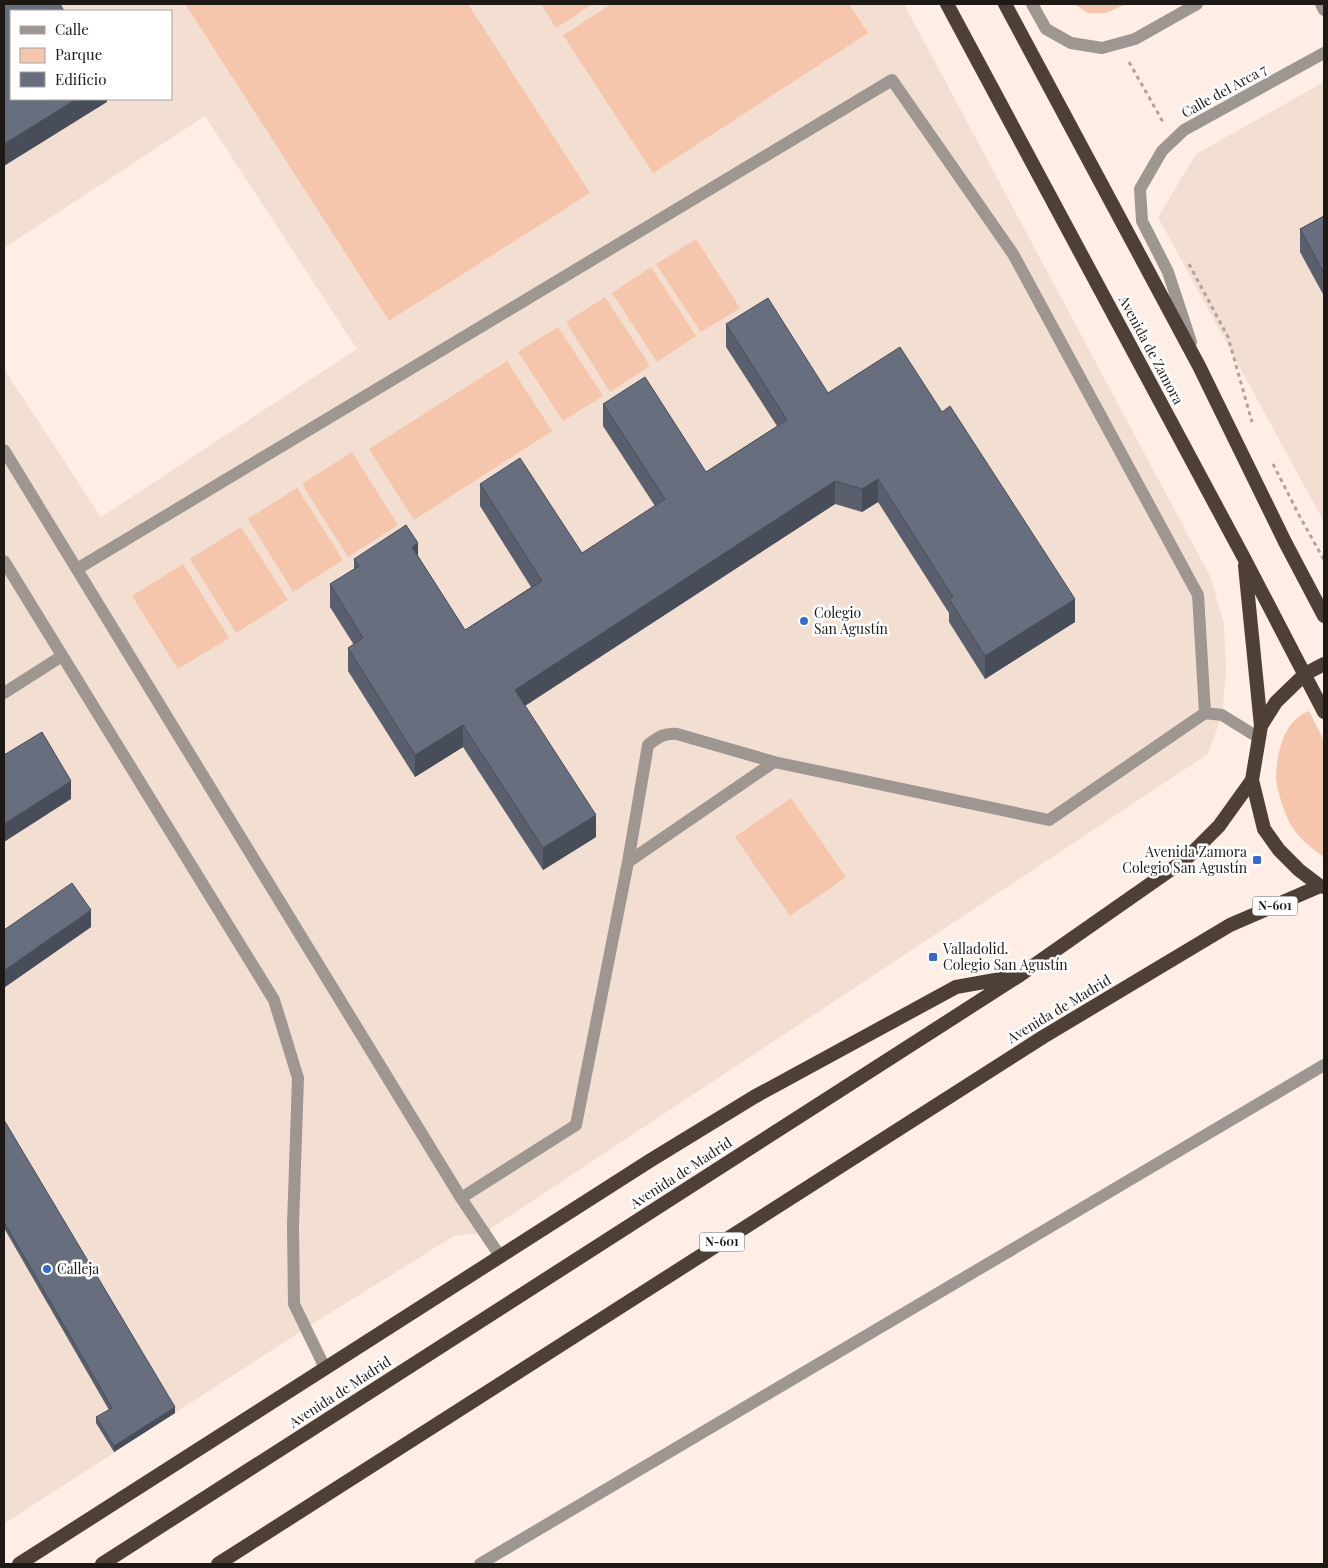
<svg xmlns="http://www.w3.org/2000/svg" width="1328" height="1568" font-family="'Playfair Display',serif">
  <rect width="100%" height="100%" fill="#feeee5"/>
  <!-- built -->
  <path fill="#f3ded2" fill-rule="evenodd" d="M 45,4 L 185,4 L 389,321 L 589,193 L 468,4 L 541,4 L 556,27 L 593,4 L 611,4 L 564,34 L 868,33 L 849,4 L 904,4 L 1210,576 L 1224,623 L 1226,673 L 1222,715 L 1208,754 L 484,1233 L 454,1236 L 306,1328 L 4,1524 L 4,369 L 101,517 L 357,349 L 205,116 L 4,248 L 4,166 L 107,102 L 105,99 L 171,99 L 171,11 L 50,11 ZM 726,347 L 828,415 L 1075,621 L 953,619 L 878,502 L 862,512 L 835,504 L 515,712 L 465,653 L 542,603 L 480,507 L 582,576 L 665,521 L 604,426 L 706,495 L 787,442 Z
    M 1324,82 L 1324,522 L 1158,217 L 1196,154 Z"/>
  <!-- green -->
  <path fill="#f5c6ab" d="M 185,4 L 468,4 L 590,193 L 389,321 Z
    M 541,4 L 593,4 L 556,28 Z
    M 611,4 L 849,4 L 868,33 L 653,173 L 563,35 Z
    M 1074,4 L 1123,4 L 1124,5 L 1106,13 L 1088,13 Z
    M 696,239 L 740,308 L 701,332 L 656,264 Z
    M 651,267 L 696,336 L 657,362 L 612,293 Z
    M 605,297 L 650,366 L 610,392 L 566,322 Z
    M 558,327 L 603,396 L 563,421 L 518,352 Z
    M 507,361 L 552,431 L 414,520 L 369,449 Z
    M 352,452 L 398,525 L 348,557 L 302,484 Z
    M 297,488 L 343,560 L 293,592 L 248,519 Z
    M 241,527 L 288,600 L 236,633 L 190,559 Z
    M 183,564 L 229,638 L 178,669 L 132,596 Z
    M 1309,711 L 1324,741 L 1324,857 C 1314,850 1303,842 1295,831 C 1287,822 1276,789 1276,777 C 1277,752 1284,720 1309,711 Z
    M 791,798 L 846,877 L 790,916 L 735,837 Z"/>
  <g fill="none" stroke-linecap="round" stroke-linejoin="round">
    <!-- path -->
    <path stroke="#b0a39c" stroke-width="3" stroke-dasharray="4 4" stroke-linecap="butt" d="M 1129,62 L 1163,122
      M 1189,264 L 1228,337 L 1252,422
      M 1273,464 L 1299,515 L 1324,560"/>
    <!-- service -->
    <path stroke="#9e9691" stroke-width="12" d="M 4,450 L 461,1198 L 500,1256
      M 4,561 L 274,1000 L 298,1078 L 293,1225 L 294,1304 L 325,1368
      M 77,569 L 892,80 L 1013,254 L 1198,595 L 1205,713
      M 4,693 L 62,656
      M 628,862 L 774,762 L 1049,820 L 1205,713 L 1222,715 L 1259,738
      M 461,1198 L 576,1125 L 628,862 L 648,745 C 658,737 664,733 677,734 L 774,762
      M 480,1564 L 1324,1065"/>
    <!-- minor -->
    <path stroke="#9e9691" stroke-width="12" d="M 1032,4 L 1046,29 L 1071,43 L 1102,48 L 1135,39 L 1197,4
      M 1321,4 L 1324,10
      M 1191,342 L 1168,272 L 1142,221 L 1140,189 L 1162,151 L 1184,130 L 1324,53"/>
    <!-- trunk -->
    <path stroke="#4e4037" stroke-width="14" d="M 947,4 L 1244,558 L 1324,712
      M 1005,4 L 1199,366 L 1285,542 L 1324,616
      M 1245,566 L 1261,726 L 1252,780 L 1264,829 L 1279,850 L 1299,870 L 1320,886 L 1324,887
      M 1261,726 L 1276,702 L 1305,674 L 1324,664
      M 19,1564 L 651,1160 L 754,1097 L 956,987 L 1012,977
      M 102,1564 L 1020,975 L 1186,859 L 1219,826 L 1252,780
      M 218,1564 L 1043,1037 L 1230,925 L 1320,886"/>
  </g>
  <!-- wall -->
  <path fill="#595f6d" d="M 1324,216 L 1324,296 L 1300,252 L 1300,229 Z
    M 726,324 L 828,393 L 1075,622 L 985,679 L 949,622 L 949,613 L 878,502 L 862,512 L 835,504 L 525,706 L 596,837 L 543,870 L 463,747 L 415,777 L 348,671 L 348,648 L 354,645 L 330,607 L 330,584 L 354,569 L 354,559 L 418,556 L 465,630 L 531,587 L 480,506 L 480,484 L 582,553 L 655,506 L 603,426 L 603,404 L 706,472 L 777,426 L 726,347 Z
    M 91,927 L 5,987 L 4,986 L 4,930 Z
    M 4,1120 L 175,1413 L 114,1452 L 96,1423 L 96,1417 L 109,1410 L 4,1228 Z"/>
  <!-- shaded-wall -->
  <path fill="#484e59" d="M 76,99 L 107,99 L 107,102 L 4,166 L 4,144 Z
    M 878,479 L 878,502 L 862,512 L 862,489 Z
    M 835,481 L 835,504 L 515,712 L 515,690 Z
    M 418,543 L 418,566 L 412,547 Z
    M 1075,599 L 1075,622 L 985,679 L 985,656 Z
    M 463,725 L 463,747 L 415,777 L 415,755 Z
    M 71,781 L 71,799 L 4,842 L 4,824 Z
    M 596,815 L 596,837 L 543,870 L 543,848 Z
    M 91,910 L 91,927 L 5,987 L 5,970 Z
    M 175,1407 L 175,1413 L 114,1452 L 114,1446 Z"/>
  <!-- building -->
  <path fill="#676f7f" stroke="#484e59" d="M 4,4 L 60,4 L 64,11 L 11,11 L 11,99 L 76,99 L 4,144 Z
    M 1324,216 L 1324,273 L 1300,229 Z
    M 768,298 L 828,393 L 900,347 L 942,412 L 950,406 L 1075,599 L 985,656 L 949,599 L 953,597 L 878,479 L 862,489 L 835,481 L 515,690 L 596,815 L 543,848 L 463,725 L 415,755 L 348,648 L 363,638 L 330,584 L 359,566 L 354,559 L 406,525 L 418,543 L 412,547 L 465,630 L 542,581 L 480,484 L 520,458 L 582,553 L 665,499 L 603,404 L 645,377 L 706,472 L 787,420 L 726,324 Z
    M 42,732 L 71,781 L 4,824 L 4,755 Z
    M 72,883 L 91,910 L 5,970 L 4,969 L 4,930 Z
    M 4,1120 L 175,1407 L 114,1446 L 96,1417 L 112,1408 L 4,1222 Z"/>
  <!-- markers -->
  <g fill="#3369d8" stroke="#fff" stroke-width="2">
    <circle cx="804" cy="621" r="5"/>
    <rect x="1252" y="855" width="10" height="10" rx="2.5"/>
    <rect x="928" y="952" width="10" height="10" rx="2.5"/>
    <circle cx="47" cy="1269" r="5"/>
  </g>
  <g text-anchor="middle" stroke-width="5" stroke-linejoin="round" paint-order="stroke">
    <!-- shield labels -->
    <g fill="#fff" stroke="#625e5b" stroke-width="1">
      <rect x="1252.5" y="896.5" width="45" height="19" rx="4"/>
      <rect x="699.5" y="1232.5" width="45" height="19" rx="4"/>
    </g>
    <g font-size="12" font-weight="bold" fill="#1f1915">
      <text x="1275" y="910">N-601</text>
      <text x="722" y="1246">N-601</text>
    </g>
    <!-- street labels -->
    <g font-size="14" fill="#1f1915" stroke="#fff">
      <text transform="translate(1224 91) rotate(-29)" y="5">Calle del Arca 7</text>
      <text transform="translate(1151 350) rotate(62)" y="5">Avenida de Zamora</text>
      <text transform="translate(1059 1009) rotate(-31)" y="5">Avenida de Madrid</text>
      <text transform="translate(681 1173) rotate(-33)" y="5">Avenida de Madrid</text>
      <text transform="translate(340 1392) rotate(-33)" y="5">Avenida de Madrid</text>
    </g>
    <!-- poi labels -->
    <g font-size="14" fill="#1f1915" stroke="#fff" text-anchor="start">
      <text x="814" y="618">Colegio<tspan x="814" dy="16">San Agustín</tspan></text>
      <text x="1247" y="857" text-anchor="end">Avenida Zamora<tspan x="1247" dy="16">Colegio San Agustín</tspan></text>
      <text x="943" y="954">Valladolid.<tspan x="943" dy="16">Colegio San Agustín</tspan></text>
      <text x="57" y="1274">Calleja</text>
    </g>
  </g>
  <!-- border -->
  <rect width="1328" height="1568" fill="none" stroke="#1f1915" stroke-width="10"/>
  <!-- legend -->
  <rect x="10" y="10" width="162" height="90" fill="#ffffff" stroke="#a5a3a1"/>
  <rect x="20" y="26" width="25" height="8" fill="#9e9691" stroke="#a5a3a1"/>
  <text x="55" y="35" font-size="15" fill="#1f1915">Calle</text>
  <rect x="20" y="48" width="25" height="15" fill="#f5c6ab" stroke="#a5a3a1"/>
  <text x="55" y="60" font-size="15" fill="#1f1915">Parque</text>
  <rect x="20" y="72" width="25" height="15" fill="#676f7f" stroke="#a5a3a1"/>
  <text x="55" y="85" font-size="15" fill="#1f1915">Edificio</text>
</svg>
